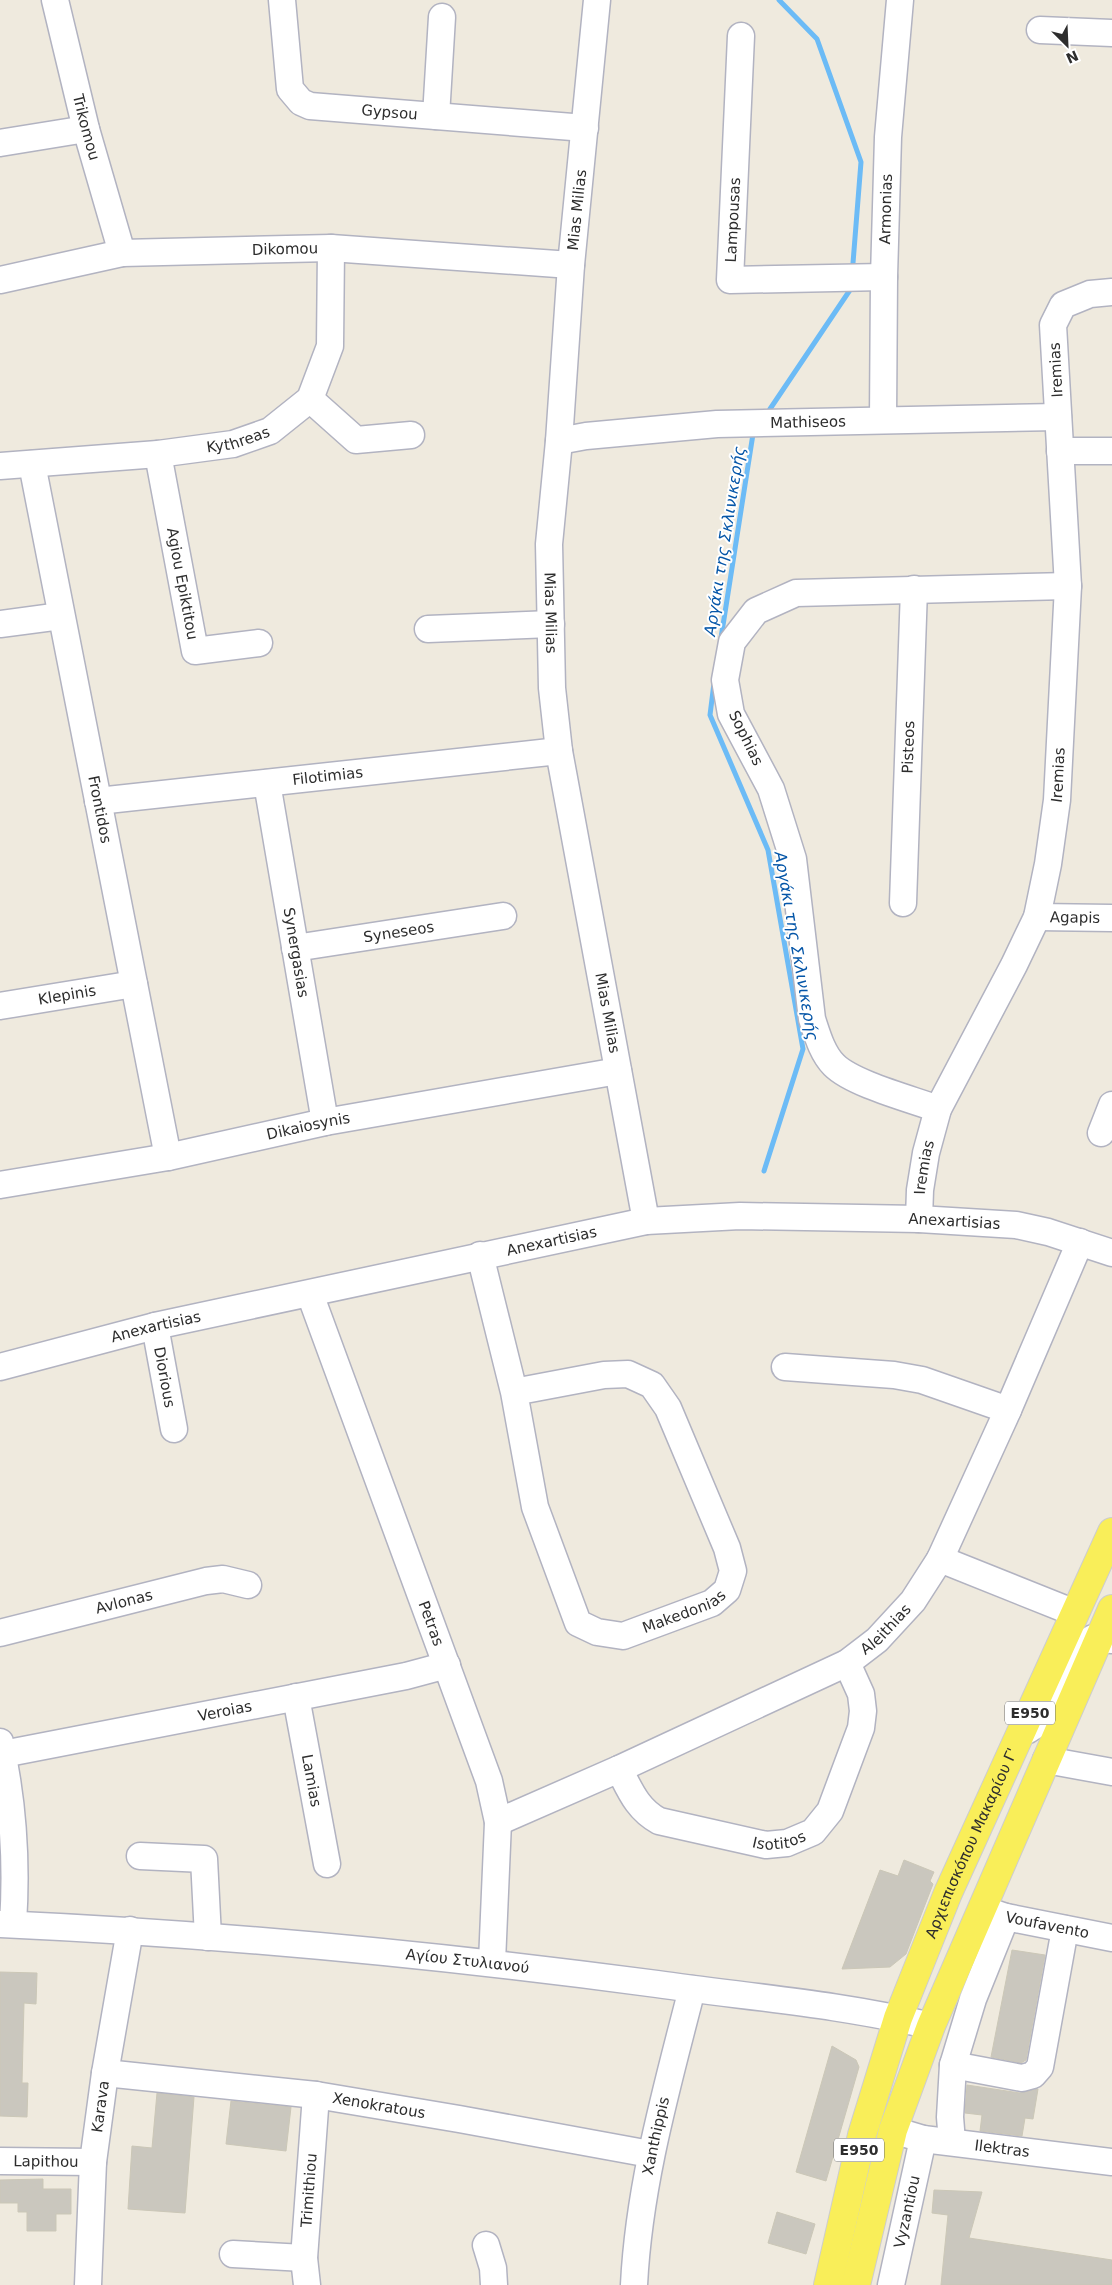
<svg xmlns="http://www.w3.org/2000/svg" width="1112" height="2285" font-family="'DejaVu Sans',sans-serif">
  <rect width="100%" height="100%" fill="#efeade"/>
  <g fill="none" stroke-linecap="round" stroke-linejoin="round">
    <!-- stream -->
    <path stroke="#6cbbf6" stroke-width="5" d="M 779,0 L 817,39 L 861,162 L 853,263
      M 770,409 L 852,287
      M 721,638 L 753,434
      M 714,683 L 710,715 L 768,850 L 803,1049 L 764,1171"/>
  </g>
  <!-- building -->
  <path fill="#cac7be" stroke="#cbc7b7" d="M 904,1860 L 934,1872 L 930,1881 L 933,1884 L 906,1954 L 890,1967 L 842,1969 L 880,1870 L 898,1876 Z
    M 1012,1950 L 1045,1955 L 1026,2060 L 1021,2063 L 991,2057 Z
    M 0,1972 L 37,1973 L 36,2004 L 24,2003 L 22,2083 L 28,2083 L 27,2117 L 0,2116 Z
    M 832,2046 L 856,2060 L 859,2067 L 826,2181 L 796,2172 Z
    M 967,2085 L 1020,2093 L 1038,2089 L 1033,2119 L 1025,2118 L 1022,2136 L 980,2131 L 982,2115 L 965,2113 Z
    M 157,2093 L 194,2097 L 185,2213 L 128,2209 L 132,2146 L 152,2148 Z
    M 231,2101 L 291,2107 L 286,2151 L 226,2144 Z
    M 43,2179 L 43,2189 L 71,2189 L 71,2214 L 56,2214 L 56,2231 L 27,2231 L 27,2212 L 18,2212 L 18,2203 L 0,2203 L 0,2180 Z
    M 934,2190 L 982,2192 L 969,2238 L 1112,2260 L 1112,2285 L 941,2285 L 948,2215 L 932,2213 Z
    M 777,2212 L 815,2224 L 806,2254 L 768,2243 Z"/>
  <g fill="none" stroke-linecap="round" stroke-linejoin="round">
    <defs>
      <g id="minor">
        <path id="s1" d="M 55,0 L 86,129 L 122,253"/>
        <path id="s2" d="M 282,0 L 290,89 L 301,102 L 310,106 L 585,128"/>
        <path id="s3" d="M 597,0 L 571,265 L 559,441 L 549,544 L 552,688 L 559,751 L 646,1221"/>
        <path d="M 1040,30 L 1112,33"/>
        <path d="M 741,36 L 730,280 L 884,277"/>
        <path d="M 436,116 L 442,17"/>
        <path d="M 0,143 L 86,129"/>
        <path id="s4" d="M 0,280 L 122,253 L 331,248 L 571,265"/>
        <path d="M 310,399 L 356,440 L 411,435"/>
        <path id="s5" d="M 883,419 L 884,277 L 888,137 L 900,0"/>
        <path id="s6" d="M 559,441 L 586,436 L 717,424 L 1058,417"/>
        <path d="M 1060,451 L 1112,451"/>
        <path id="s7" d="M 158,454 L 195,651 L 259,643"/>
        <path id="s8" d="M 32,464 L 168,1157"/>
        <path id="s9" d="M 0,466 L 158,454 L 233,444 L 270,431 L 310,399 L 330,346 L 331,248"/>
        <path d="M 0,624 L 61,616"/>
        <path d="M 428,629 L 551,624"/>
        <path id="s10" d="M 267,783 L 325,1122"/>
        <path id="s11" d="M 98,801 L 559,751"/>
        <path id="s12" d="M 903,903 L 914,589"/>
        <path id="s13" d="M 1037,917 L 1112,918"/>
        <path id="s14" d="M 295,948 L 503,916"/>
        <path id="s15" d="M 0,1006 L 134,984"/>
        <path d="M 938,1109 C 911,1099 853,1084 834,1065 C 822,1053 817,1034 812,1019 L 793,859 L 771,789 L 731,714 L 725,680 L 732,642 L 756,611 L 796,593 L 1068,586"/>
        <path d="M 1101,1133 L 1112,1105"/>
        <path id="s16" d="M 0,1185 L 168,1157 L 325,1122 L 618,1071"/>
        <path id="s17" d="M 919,1219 L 920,1190 L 926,1153 L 938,1109 L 1014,965 L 1037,917 L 1048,864 L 1057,800 L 1068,586 L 1053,325 L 1063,305 L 1090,294 L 1112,292"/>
        <path id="s18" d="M 480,1255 L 514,1392 L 535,1507 L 578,1623 L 597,1632 L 623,1636 L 712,1603 L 727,1590 L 733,1571 L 727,1548 L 668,1408 L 652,1385 L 628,1374 L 604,1375 L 514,1392"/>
        <path id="s19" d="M 310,1294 L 489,1781 L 498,1822 L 492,1962"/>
        <path id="s20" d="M 155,1326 L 174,1429"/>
        <path id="s21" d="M 0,1367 L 155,1326 L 646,1221 L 740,1216 L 919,1219 L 1016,1225 L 1048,1232 L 1112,1253"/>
        <path d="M 785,1367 L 894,1375 L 922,1380 L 1008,1410"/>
        <path d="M 940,1559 L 1075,1613"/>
        <path id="s22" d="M 0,1633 L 206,1581 L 223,1579 L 248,1585"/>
        <path id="s23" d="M 296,1697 L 327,1864"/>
        <path d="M 1021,1733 C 1064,1718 1055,1658 1093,1638 L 1112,1640"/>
        <path d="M 0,1742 C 13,1801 17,1864 13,1924"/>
        <path id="s24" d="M 3,1754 L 406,1676 L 447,1665"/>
        <path d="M 1046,1760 L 1112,1772"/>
        <path id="s25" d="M 619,1769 C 630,1790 637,1809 659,1821 L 766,1845 L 787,1843 L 813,1832 L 830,1811 L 861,1728 L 863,1711 L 861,1694 L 847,1663"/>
        <path id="s26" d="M 498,1822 L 619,1769 L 847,1663 L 877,1640 L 913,1601 L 940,1559 L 1008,1410 L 1080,1242"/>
        <path d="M 140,1856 L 204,1859 L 208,1937"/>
        <path id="s27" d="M 991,1912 L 1006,1917 L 1112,1938"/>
        <path id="s28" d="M 0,1924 C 220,1934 439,1955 657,1984 C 748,1997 841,2004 931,2026"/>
        <path d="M 953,2065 L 1022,2078 L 1033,2075 L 1040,2067 L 1065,1929"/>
        <path id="s29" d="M 105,2073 L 316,2095 L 459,2119 L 650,2154"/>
        <path id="s30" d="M 893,2130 L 923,2139 L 1112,2162"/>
        <path d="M 952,2142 L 950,2117 L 953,2065 L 973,1999 L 1006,1917"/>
        <path id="s31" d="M 0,2161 L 93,2162"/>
        <path d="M 486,2245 L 493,2268 L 494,2285"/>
        <path d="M 233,2254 L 304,2258"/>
        <path id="s32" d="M 88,2285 L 93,2162 L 105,2073 L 130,1930"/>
        <path id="s33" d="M 307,2285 L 304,2258 L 316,2095"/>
        <path id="s34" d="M 634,2285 C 639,2184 667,2087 692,1989"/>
        <path id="s35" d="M 891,2285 L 923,2139"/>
      </g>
      <g id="major">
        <path id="s36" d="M 828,2285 L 862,2135 L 898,2018 L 948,1893 L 1112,1532"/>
        <path d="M 856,2285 L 893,2130 L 931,2026 L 1112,1609"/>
      </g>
    </defs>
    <!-- minor casing -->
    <use href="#minor" stroke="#b2b3c1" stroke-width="29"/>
    <!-- major casing -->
    <use href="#major" stroke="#cdcdcd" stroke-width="30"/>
    <!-- minor -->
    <use href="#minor" stroke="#fff" stroke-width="26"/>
    <!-- major -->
    <use href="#major" stroke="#f9ee59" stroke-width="28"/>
  </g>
  <g text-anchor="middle" stroke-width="4" stroke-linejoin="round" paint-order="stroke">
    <!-- shield labels -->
    <g fill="#fff" stroke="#6c6c6c" stroke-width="1">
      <rect x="1005" y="1701.5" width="50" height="23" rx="4"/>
      <rect x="834" y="2138.5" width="50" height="23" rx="4"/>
    </g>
    <g font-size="14" font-weight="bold" fill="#2d2d2d">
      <text x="1030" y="1718">E950</text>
      <text x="859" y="2155">E950</text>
    </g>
    <!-- street labels -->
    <g font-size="15" fill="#2d2d2d" stroke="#fff">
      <text dy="5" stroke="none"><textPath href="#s2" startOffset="196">Gypsou</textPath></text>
      <text dy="5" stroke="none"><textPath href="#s1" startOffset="131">Trikomou</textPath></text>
      <text dy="5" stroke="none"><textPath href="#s5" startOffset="210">Armonias</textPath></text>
      <text transform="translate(577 210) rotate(-84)" y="5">Mias Milias</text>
      <text transform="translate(733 220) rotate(-87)" y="5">Lampousas</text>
      <text dy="5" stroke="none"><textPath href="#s4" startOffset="288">Dikomou</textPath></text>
      <text transform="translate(1056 370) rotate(-93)" y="5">Iremias</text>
      <text dy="5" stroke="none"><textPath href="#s6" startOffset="250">Mathiseos</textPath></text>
      <text dy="5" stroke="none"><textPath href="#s9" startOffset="240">Kythreas</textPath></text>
      <text dy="5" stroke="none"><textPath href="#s7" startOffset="132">Agiou Epiktitou</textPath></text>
      <text dy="5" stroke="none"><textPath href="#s3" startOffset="615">Mias Milias</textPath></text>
      <text transform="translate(746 738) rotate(64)" y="5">Sophias</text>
      <text dy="5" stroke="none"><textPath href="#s12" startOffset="156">Pisteos</textPath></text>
      <text dy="5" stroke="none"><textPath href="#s17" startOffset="472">Iremias</textPath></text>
      <text dy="5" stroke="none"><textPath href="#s11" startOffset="231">Filotimias</textPath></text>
      <text dy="5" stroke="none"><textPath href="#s8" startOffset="352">Frontidos</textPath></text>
      <text dy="5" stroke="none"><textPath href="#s13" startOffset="38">Agapis</textPath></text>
      <text dy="5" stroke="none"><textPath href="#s14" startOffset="105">Syneseos</textPath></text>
      <text dy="5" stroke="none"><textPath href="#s10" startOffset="172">Synergasias</textPath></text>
      <text dy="5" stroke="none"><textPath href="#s15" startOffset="68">Klepinis</textPath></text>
      <text dy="5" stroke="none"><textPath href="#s3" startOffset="1020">Mias Milias</textPath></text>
      <text dy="5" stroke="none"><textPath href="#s16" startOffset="314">Dikaiosynis</textPath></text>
      <text dy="5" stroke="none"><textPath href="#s17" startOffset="52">Iremias</textPath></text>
      <text dy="5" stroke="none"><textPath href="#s21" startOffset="971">Anexartisias</textPath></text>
      <text dy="5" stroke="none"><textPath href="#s21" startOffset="566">Anexartisias</textPath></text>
      <text dy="5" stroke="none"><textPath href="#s21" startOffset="161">Anexartisias</textPath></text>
      <text dy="5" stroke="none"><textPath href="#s20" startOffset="52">Diorious</textPath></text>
      <text dy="5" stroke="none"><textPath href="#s22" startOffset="128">Avlonas</textPath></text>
      <text dy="5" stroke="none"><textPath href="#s18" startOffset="495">Makedonias</textPath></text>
      <text dy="5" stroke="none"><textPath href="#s19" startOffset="351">Petras</textPath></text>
      <text dy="5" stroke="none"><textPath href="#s26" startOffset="435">Aleithias</textPath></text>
      <text dy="5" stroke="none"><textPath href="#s24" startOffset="226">Veroias</textPath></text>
      <text dy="5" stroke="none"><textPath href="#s23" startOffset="85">Lamias</textPath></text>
      <text dy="5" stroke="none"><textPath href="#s25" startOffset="190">Isotitos</textPath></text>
      <text dy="5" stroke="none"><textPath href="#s36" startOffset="466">Αρχιεπισκόπου Μακαρίου Γ'</textPath></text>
      <text dy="5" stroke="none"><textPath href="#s27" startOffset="58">Voufavento</textPath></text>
      <text dy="5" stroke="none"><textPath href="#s28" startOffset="469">Αγίου Στυλιανού</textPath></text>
      <text dy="5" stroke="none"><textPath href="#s29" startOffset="276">Xenokratous</textPath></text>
      <text dy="5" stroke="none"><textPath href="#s32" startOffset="179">Karava</textPath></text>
      <text dy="5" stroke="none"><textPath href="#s34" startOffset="151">Xanthippis</textPath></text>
      <text dy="5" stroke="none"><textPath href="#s30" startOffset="111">Ilektras</textPath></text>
      <text dy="5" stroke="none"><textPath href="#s31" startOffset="46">Lapithou</textPath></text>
      <text dy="5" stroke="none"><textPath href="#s33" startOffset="95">Trimithiou</textPath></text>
      <text dy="5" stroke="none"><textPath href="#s35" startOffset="75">Vyzantiou</textPath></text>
    </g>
    <!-- water labels -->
    <g font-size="16" font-style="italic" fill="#0556a8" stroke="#fff">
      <text transform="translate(724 541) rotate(-81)" y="6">Αργάκι της Σκλινικερής</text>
      <text transform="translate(797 946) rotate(80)" y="6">Αργάκι της Σκλινικερής</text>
    </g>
  </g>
  <!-- north arrow -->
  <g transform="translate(1067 45) rotate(156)" stroke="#ffffff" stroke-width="4" paint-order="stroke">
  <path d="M0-4L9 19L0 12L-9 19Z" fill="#2d2d2d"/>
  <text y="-8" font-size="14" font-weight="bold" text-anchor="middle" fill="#2d2d2d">N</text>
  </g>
</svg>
